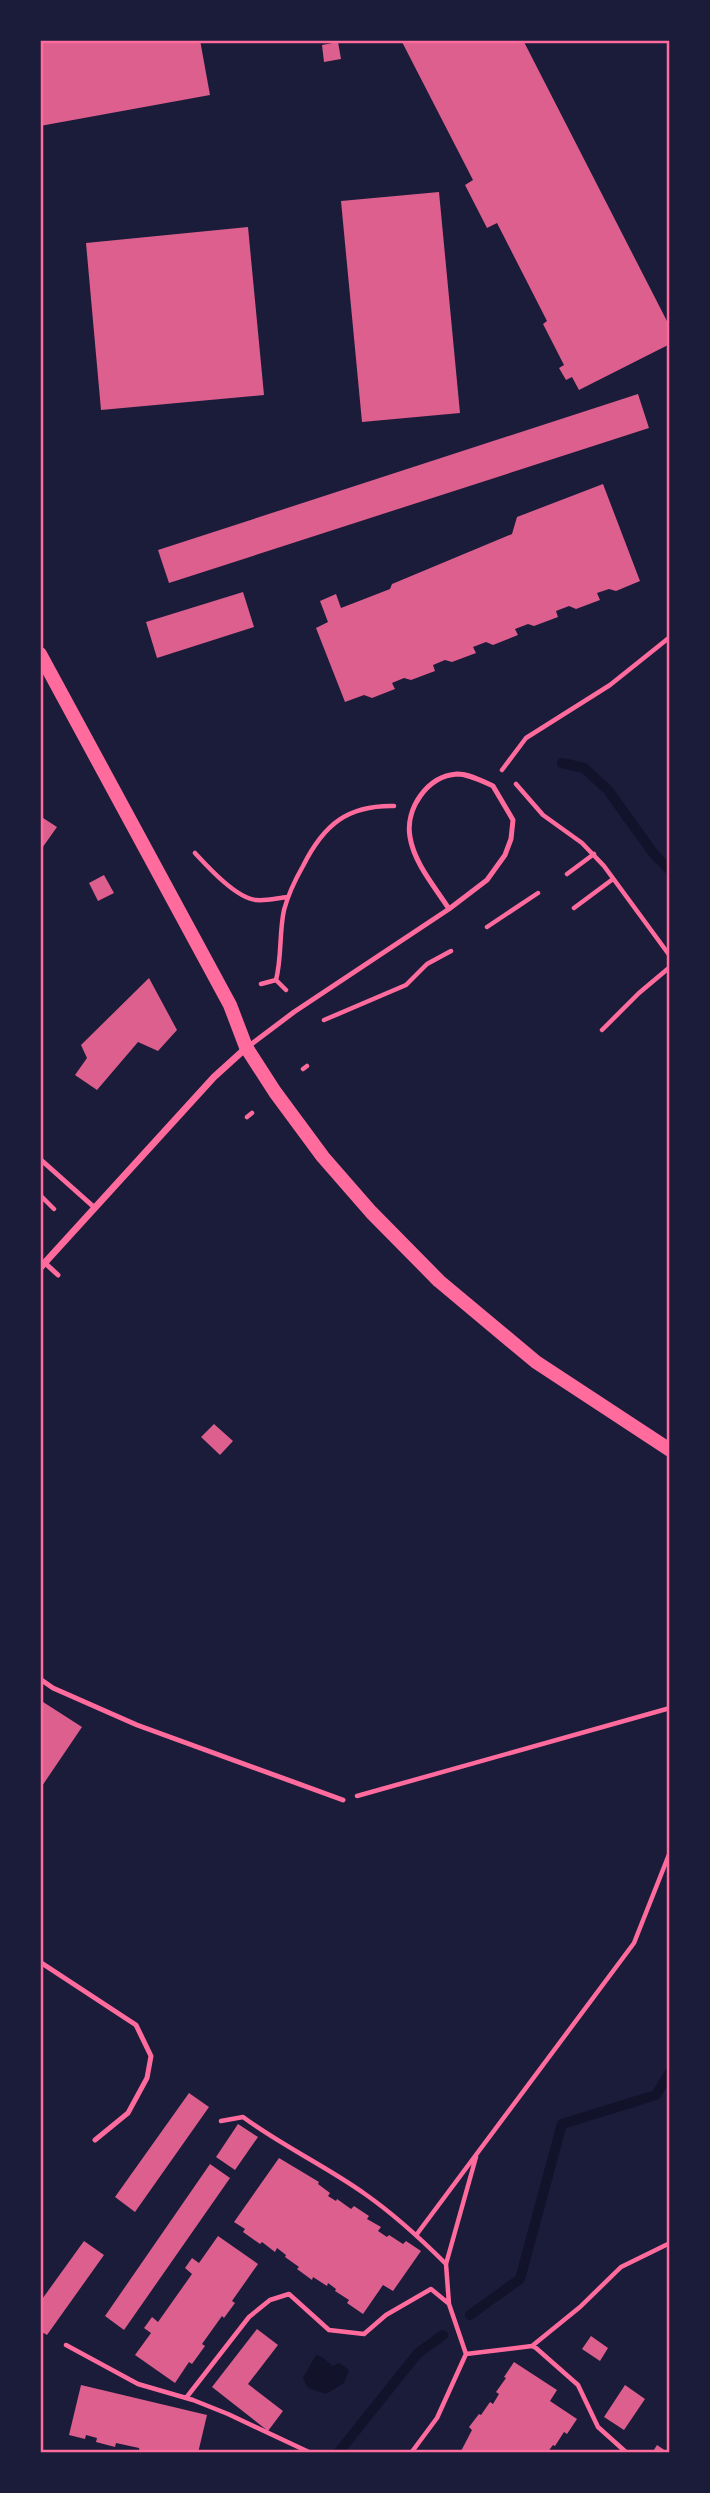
<svg xmlns="http://www.w3.org/2000/svg" width="710" height="2493" font-family="'Exo 2',sans-serif">
  <rect width="100%" height="100%" fill="#1b1b3a"/>
  <!-- water -->
  <path fill="#12122b" d="M 316,2355 L 322,2357 L 333,2366 L 339,2363 L 349,2370 L 344,2383 L 326,2394 L 308,2388 L 303,2378 Z"/>
  <g fill="none" stroke-linecap="round" stroke-linejoin="round">
    <!-- stream -->
    <path stroke="#12122b" stroke-width="10" d="M 562,763 L 584,768 L 608,790 L 653,853 L 670,870
      M 470,2315 L 520,2279 L 562,2124 L 656,2095 L 670,2072
      M 338,2453 L 418,2353 L 443,2335"/>
  </g>
  <!-- building -->
  <path fill="#dd5f8e" d="M 40,40 L 200,40 L 210,95 L 40,126 Z
    M 401,40 L 523,40 L 670,327 L 670,344 L 579,390 L 572,377 L 566,380 L 559,368 L 564,365 L 543,324 L 547,321 L 497,223 L 487,228 L 465,185 L 473,180 Z
    M 338,42 L 341,59 L 324,62 L 322,45 Z
    M 439,192 L 460,413 L 362,422 L 341,201 Z
    M 248,227 L 264,395 L 101,410 L 86,243 Z
    M 638,394 L 649,428 L 169,583 L 158,550 Z
    M 603,484 L 640,581 L 616,591 L 609,589 L 597,593 L 600,600 L 576,609 L 569,606 L 556,611 L 558,617 L 534,626 L 528,624 L 515,629 L 518,635 L 493,645 L 486,642 L 473,647 L 476,653 L 452,662 L 445,660 L 433,665 L 435,671 L 411,680 L 404,678 L 392,683 L 395,689 L 372,698 L 364,695 L 345,702 L 316,628 L 328,622 L 320,601 L 336,594 L 341,608 L 390,589 L 392,584 L 512,534 L 517,517 Z
    M 243,592 L 254,627 L 157,658 L 146,622 Z
    M 40,816 L 57,827 L 40,851 Z
    M 104,875 L 114,893 L 98,901 L 89,883 Z
    M 149,978 L 177,1030 L 158,1051 L 138,1042 L 97,1090 L 75,1075 L 87,1058 L 81,1045 Z
    M 214,1424 L 233,1441 L 220,1455 L 201,1437 Z
    M 40,1700 L 82,1727 L 40,1789 Z
    M 189,2093 L 209,2107 L 135,2212 L 115,2197 Z
    M 238,2124 L 258,2137 L 235,2170 L 216,2157 Z
    M 279,2158 L 319,2182 L 318,2184 L 330,2193 L 328,2196 L 336,2201 L 337,2199 L 351,2209 L 354,2206 L 369,2216 L 367,2219 L 381,2227 L 378,2231 L 387,2237 L 389,2235 L 403,2244 L 406,2241 L 421,2251 L 393,2291 L 383,2285 L 363,2314 L 347,2303 L 349,2300 L 335,2291 L 336,2289 L 328,2283 L 327,2286 L 313,2277 L 312,2280 L 297,2269 L 299,2267 L 285,2257 L 286,2255 L 277,2248 L 275,2252 L 262,2242 L 260,2244 L 243,2232 L 245,2229 L 234,2222 Z
    M 210,2164 L 230,2178 L 124,2330 L 105,2316 Z
    M 218,2236 L 258,2264 L 232,2301 L 235,2303 L 224,2318 L 222,2316 L 202,2344 L 205,2346 L 192,2364 L 189,2362 L 175,2383 L 135,2355 L 151,2333 L 144,2328 L 152,2317 L 158,2322 L 192,2274 L 185,2268 L 192,2258 L 199,2263 Z
    M 84,2241 L 104,2255 L 47,2335 L 40,2331 L 40,2302 Z
    M 257,2329 L 278,2345 L 248,2384 L 283,2411 L 268,2431 L 212,2387 Z
    M 591,2336 L 608,2348 L 600,2361 L 582,2349 Z
    M 514,2362 L 557,2390 L 550,2401 L 577,2419 L 567,2434 L 564,2432 L 555,2446 L 553,2445 L 547,2453 L 460,2453 L 472,2430 L 469,2427 L 479,2414 L 481,2415 L 490,2402 L 493,2404 L 499,2394 L 496,2392 L 506,2378 L 504,2377 Z
    M 81,2385 L 207,2415 L 198,2453 L 140,2453 L 139,2448 L 116,2443 L 115,2447 L 96,2442 L 97,2438 L 86,2435 L 85,2439 L 69,2435 Z
    M 625,2385 L 645,2399 L 624,2430 L 604,2417 Z
    M 657,2445 L 669,2453 L 652,2453 Z"/>
  <g fill="none" stroke-linecap="round" stroke-linejoin="round">
    <!-- path -->
    <path stroke="#ff6b9d" stroke-width="4.5" d="M 502,770 L 526,738 L 610,685 L 670,637
      M 516,784 L 543,815 L 582,843 L 604,866 L 670,956
      M 195,853 C 208,867 236,898 256,900 C 267,901 277,898 288,897
      M 567,874 L 594,854
      M 574,908 L 613,879
      M 487,927 L 538,893
      M 276,980 C 282,957 279,933 284,910 C 288,895 295,880 303,866 C 324,824 348,805 394,806
      M 276,980 L 286,990
      M 261,984 L 276,980
      M 324,1020 L 406,985 L 427,964 L 451,951
      M 602,1030 L 639,993 L 670,967
      M 303,1069 L 307,1066
      M 247,1117 L 252,1113
      M 40,1195 L 54,1209
      M 357,1796 L 670,1708
      M 221,2121 L 243,2117 C 282,2146 326,2166 365,2194 C 395,2215 421,2239 446,2264
      M 476,2157 L 446,2264 L 449,2304 L 466,2354 L 532,2346 L 536,2348 L 578,2385 L 598,2427 L 627,2453
      M 417,2234 L 634,1943 L 670,1852
      M 66,2345 L 138,2384 L 193,2400 L 228,2414 L 311,2453
      M 532,2346 L 580,2307 L 621,2267 L 670,2243
      M 186,2398 L 249,2317 L 270,2300 L 289,2294 L 329,2330 L 364,2334 L 386,2315 L 431,2289 L 448,2303
      M 411,2453 L 437,2418 L 466,2354"/>
    <!-- service -->
    <path stroke="#ff6b9d" stroke-width="5" d="M 249,1046 L 294,1012 L 449,909 L 487,880 L 505,855 L 511,839 L 513,820 L 493,786 C 482,781 469,774 457,774 C 427,776 405,809 410,837 C 414,863 435,887 449,909
      M 40,1159 L 95,1208
      M 45,1263 L 58,1275
      M 40,1679 L 53,1688 L 137,1725 L 343,1800
      M 40,1962 L 136,2025 L 151,2056 L 147,2078 L 128,2113 L 95,2140"/>
    <!-- minor -->
    <path stroke="#ff6b9d" stroke-width="7" d="M 40,1268 L 214,1077 L 246,1048"/>
    <!-- secondary -->
    <path stroke="#ff6b9d" stroke-width="14" d="M 40,654 L 230,1005 L 246,1047 L 275,1092 L 323,1157 L 371,1212 L 439,1281 L 536,1362 L 670,1450"/>
  </g>
  <!-- border -->
  <rect width="710" height="2493" fill="none" stroke="#1b1b3a" stroke-width="84"/>
  <rect x="42" y="42" width="626" height="2409" fill="none" stroke="#ff6b9d" stroke-width="2.5"/>
</svg>
